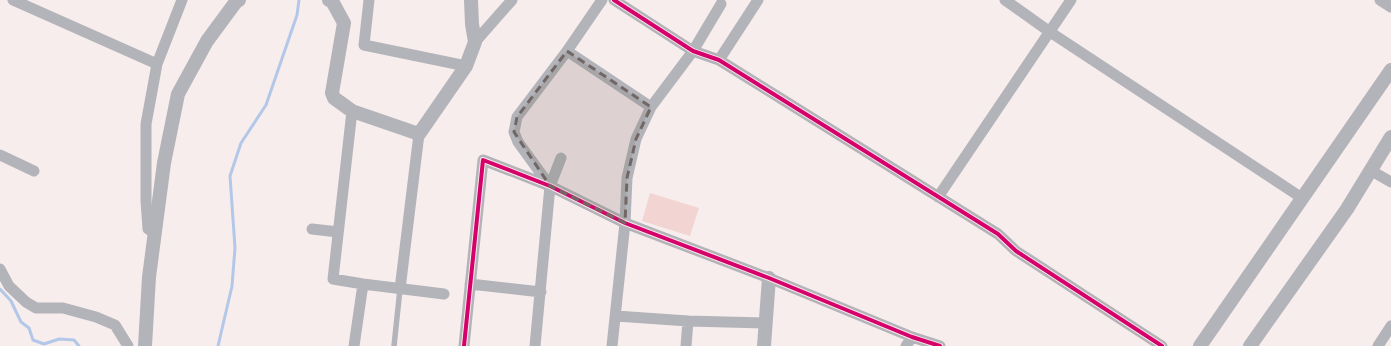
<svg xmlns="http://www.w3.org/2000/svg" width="1391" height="346" font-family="Overpass,sans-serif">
  <rect width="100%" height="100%" fill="#f8eded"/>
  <!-- green -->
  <path fill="#f2d4d2" d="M 650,193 L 699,208 L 690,236 L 642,221 Z"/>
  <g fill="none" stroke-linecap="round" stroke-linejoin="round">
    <!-- stream -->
    <path stroke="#b3c7e8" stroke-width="3" d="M 0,289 L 11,301 L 21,322 L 29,328 L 33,340 L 44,344 L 59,339 L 74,340 L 79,346
      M 218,346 L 232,286 L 235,248 L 230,176 L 241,143 L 266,105 L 297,15 L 299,0"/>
    <!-- service -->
    <path stroke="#b3b4b9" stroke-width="5.5" d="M 394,346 L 400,289"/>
    <!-- minor -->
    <path stroke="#b3b4b9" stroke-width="11" d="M 13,0 L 157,64
      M 369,0 L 364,45 L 466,66
      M 614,0 L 693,51 L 719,60 L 998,234 L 1016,251 L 1162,346
      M 1005,0 L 1050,32 L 1302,198
      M 1380,0 L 1391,7
      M 475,42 L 512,0
      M 567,51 L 651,107 L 693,51 L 721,4
      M 719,60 L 758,0
      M 352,111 L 333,279 L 363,284 L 444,294
      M 0,155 L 34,171
      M 1370,170 L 1391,182
      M 550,186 L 518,142 L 514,132 L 517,117 L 567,51 L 602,0
      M 938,197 L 1071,0
      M 312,229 L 338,232
      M 155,233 L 148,229 L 146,201 L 146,124 L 157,64 L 182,0
      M 0,269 L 9,286 L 26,302 L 36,308 L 63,308 L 96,317 L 115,325 L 128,346
      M 470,284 L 541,292
      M 400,289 L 419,134
      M 616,316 L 688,321 L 765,323
      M 354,346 L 363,284
      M 464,346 L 483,160 L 550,186 L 625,223 L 769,278 L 912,337 L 940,346
      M 535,346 L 550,186 L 561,158
      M 612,346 L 625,223 L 627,178 L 636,139 L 651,107
      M 686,346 L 688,321
      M 906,346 L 912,337
      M 1378,346 L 1391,326"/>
    <!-- tertiary -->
    <path stroke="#b3b4b9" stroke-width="14" d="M 329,0 L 332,1 L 344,23 L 332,93 L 334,98 L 352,111 L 419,134 L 466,66 L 475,42 L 472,24 L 471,0
      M 145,346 L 149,277 L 164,163 L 178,94 L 207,41 L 235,3 L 239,0
      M 764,346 L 769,278
      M 1200,346 L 1391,70
      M 1250,346 L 1347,209 L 1391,137"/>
    <defs>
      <path id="cycleway" d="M 614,0 L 693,51 L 719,60 L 998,234 L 1016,251 L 1162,346
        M 464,346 L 483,160 L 550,186 L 625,223 L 769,278 L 912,337 L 940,346"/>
    </defs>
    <!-- cycleway casing -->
    <use href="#cycleway" stroke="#fde9e8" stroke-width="6"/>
    <!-- cycleway -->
    <use href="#cycleway" stroke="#d6006c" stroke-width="4"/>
  </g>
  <!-- marked area -->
  <path fill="#736766" fill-opacity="0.2" stroke="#736766" stroke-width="3" stroke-dasharray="8 5" stroke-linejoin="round" d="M 567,51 L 651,107 L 636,139 L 627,178 L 625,223 L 550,186 L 514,132 L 517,117 Z"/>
</svg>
